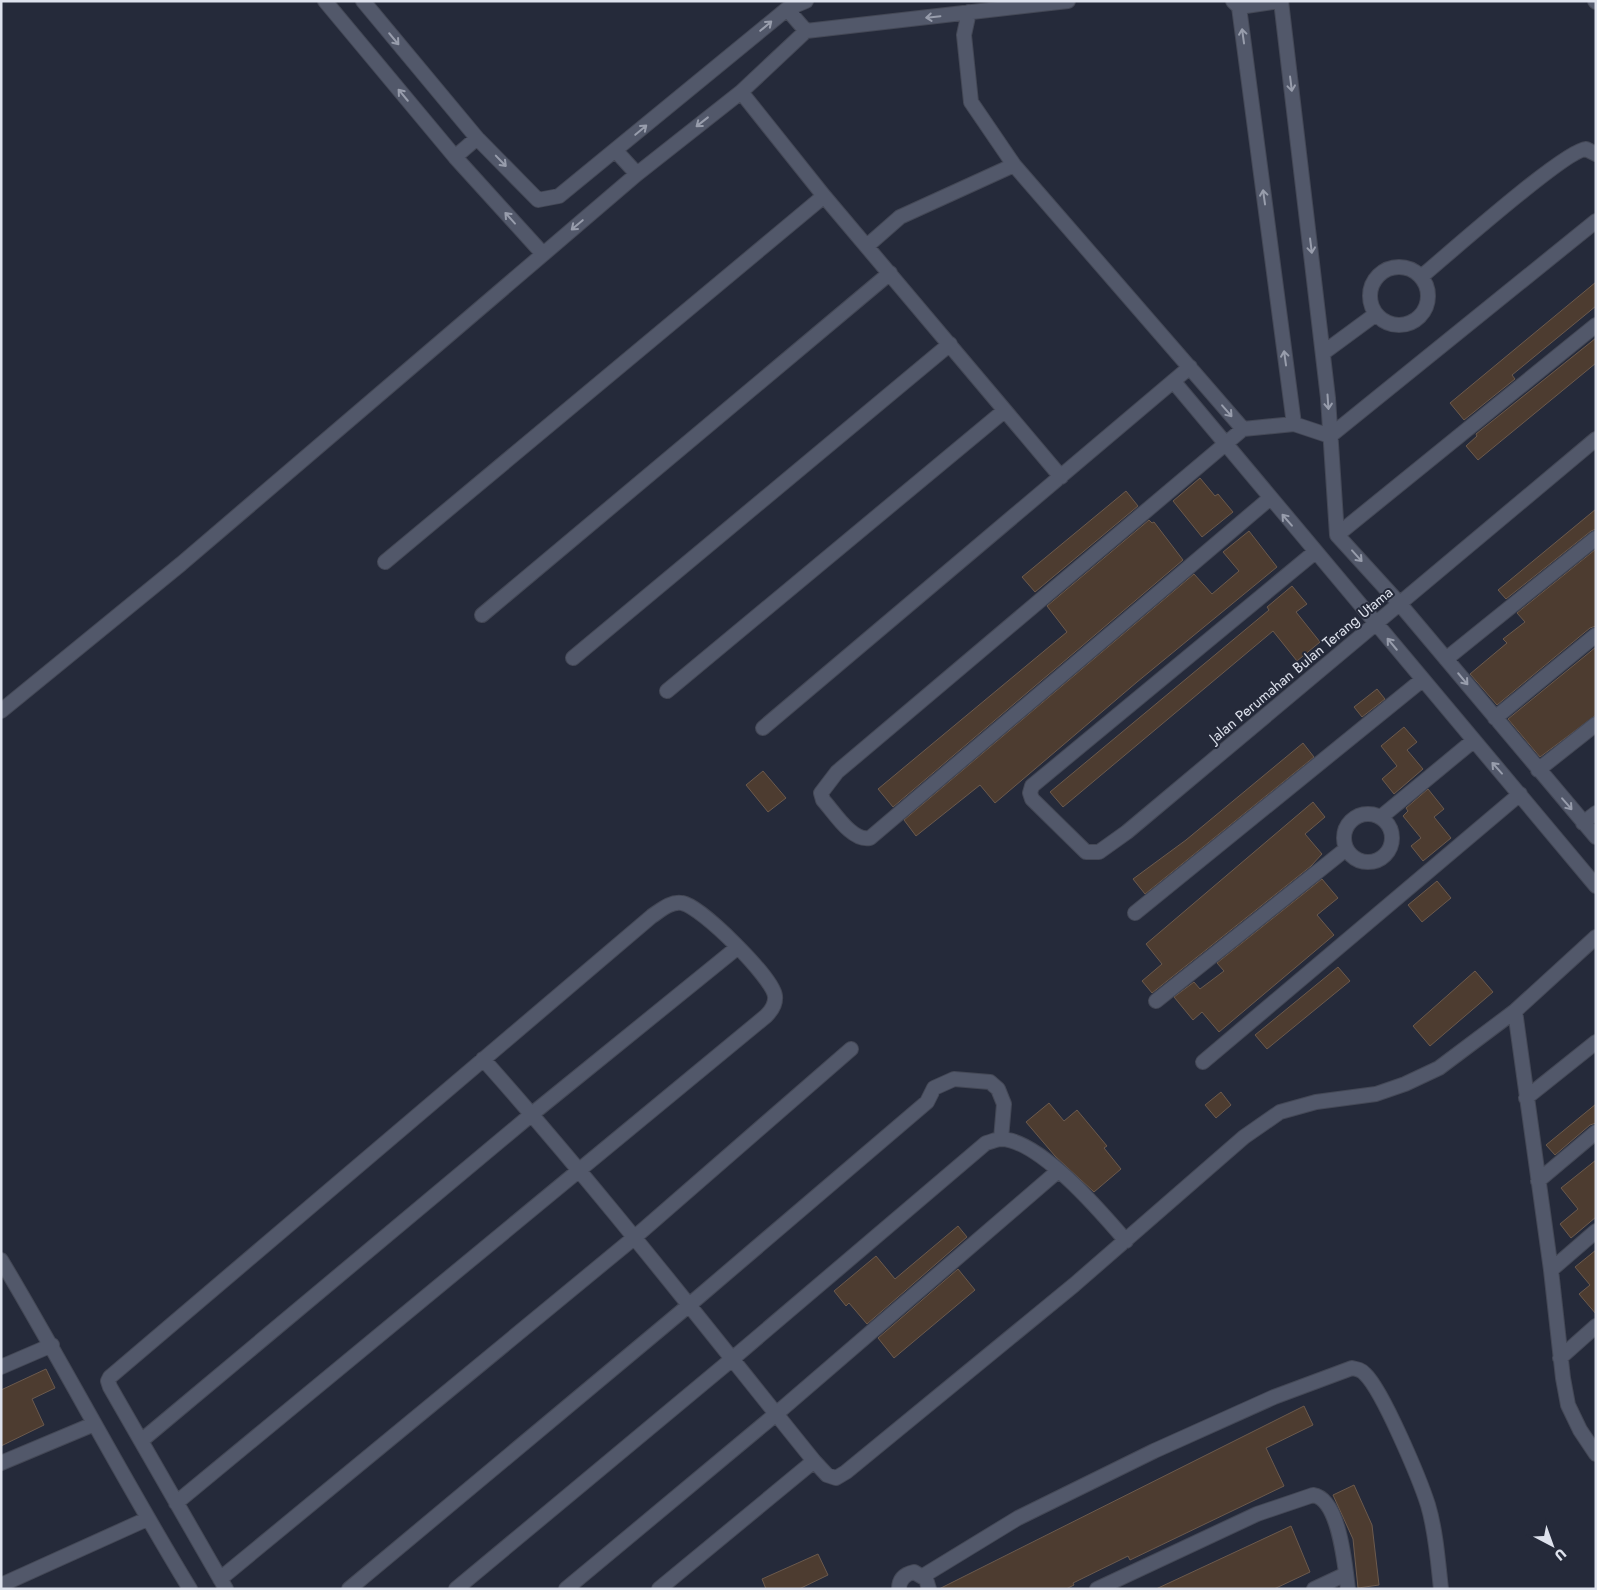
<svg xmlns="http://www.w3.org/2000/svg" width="1597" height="1590" font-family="Jost,sans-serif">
  <rect width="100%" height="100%" fill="#252a3a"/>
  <!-- building -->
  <path fill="#4d3c30" stroke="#6c5a4d" d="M 1596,282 L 1596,306 L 1512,375 L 1515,379 L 1464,420 L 1450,403 Z
    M 1596,338 L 1596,363 L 1478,460 L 1466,446 L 1477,436 L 1476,434 Z
    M 1200,478 L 1215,496 L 1218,494 L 1233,512 L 1202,537 L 1173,501 Z
    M 1126,491 L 1138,506 L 1035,592 L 1022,577 Z
    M 1596,509 L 1596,529 L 1591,531 L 1506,599 L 1498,590 Z
    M 1149,520 L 1152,523 L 1154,522 L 1183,560 L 893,807 L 878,789 L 1067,632 L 1047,606 Z
    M 1249,531 L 1277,567 L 1137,682 L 995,803 L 980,785 L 916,836 L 904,820 L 1194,574 L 1212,594 L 1239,571 L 1223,552 Z
    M 1596,549 L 1596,626 L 1590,628 L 1497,705 L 1470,674 L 1507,643 L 1503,639 L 1525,622 L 1517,613 Z
    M 1292,586 L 1307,604 L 1296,612 L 1320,642 L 1297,661 L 1273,631 L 1063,807 L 1050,792 L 1269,610 L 1267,607 Z
    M 1596,647 L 1596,715 L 1540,757 L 1508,719 Z
    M 1377,689 L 1385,699 L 1362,717 L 1354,707 Z
    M 1404,727 L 1417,742 L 1407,750 L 1423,769 L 1394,794 L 1382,779 L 1397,766 L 1381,746 Z
    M 1303,743 L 1314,757 L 1145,894 L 1133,879 L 1186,840 Z
    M 763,771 L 786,798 L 768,812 L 746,785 Z
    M 1428,789 L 1444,809 L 1434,817 L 1451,838 L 1423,861 L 1411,846 L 1421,838 L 1403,816 L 1408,811 L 1406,808 Z
    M 1313,802 L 1325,817 L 1305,834 L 1322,854 L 1311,866 L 1152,993 L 1142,981 L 1162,964 L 1146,944 Z
    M 1322,879 L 1338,898 L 1317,915 L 1334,935 L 1219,1032 L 1202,1012 L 1193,1020 L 1174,997 L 1194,982 L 1200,989 L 1224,971 L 1217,963 Z
    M 1437,881 L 1451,898 L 1422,922 L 1408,905 Z
    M 1338,967 L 1350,981 L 1267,1049 L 1255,1035 Z
    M 1475,971 L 1493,992 L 1430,1046 L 1413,1026 Z
    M 1221,1092 L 1231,1105 L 1216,1118 L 1205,1105 Z
    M 1049,1103 L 1064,1121 L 1077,1110 L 1107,1146 L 1104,1148 L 1121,1169 L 1094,1192 L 1055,1156 L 1026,1122 Z
    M 1596,1104 L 1596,1123 L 1590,1125 L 1555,1155 L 1546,1145 Z
    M 1596,1160 L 1596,1217 L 1571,1238 L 1560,1224 L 1578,1209 L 1561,1188 Z
    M 958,1226 L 967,1237 L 867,1324 L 849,1303 L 846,1306 L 834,1291 L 876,1256 L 895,1279 Z
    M 1596,1250 L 1596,1314 L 1579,1294 L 1590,1285 L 1575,1267 Z
    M 958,1269 L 975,1290 L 894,1358 L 878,1338 Z
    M 46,1369 L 55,1388 L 32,1399 L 44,1425 L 1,1446 L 1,1390 Z
    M 1304,1406 L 1313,1425 L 1266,1448 L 1284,1486 L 1130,1560 L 1128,1556 L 1073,1583 L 1074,1585 L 1066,1589 L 939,1589 Z
    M 1354,1485 L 1372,1525 L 1379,1585 L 1358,1588 L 1353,1539 L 1333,1495 Z
    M 1291,1526 L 1310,1572 L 1274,1589 L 1156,1589 Z
    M 818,1554 L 828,1575 L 799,1589 L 766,1589 L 762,1579 Z"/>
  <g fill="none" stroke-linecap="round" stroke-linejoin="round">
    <defs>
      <path id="minor" d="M 325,1 L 455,157 L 543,254
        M 363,1 L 477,138 L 538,200 L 559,196 L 787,9 L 806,1
        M 1233,1 L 1239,7 L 1280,1
        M 1281,1 L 1328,398 L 1337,535 L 1399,603 L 1596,837
        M 1595,1 L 1596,2
        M 1239,7 L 1294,424
        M 787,9 L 806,31
        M 969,12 L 964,35 L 971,102 L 1014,165 L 1243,429
        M 741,92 L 824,196 L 1061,477
        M 616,151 L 637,174
        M 455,157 L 477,138
        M 867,246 L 900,217 L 1014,165
        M1370 296a29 29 0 1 1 58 0a29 29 0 1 1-58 0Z
        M 1421,277 C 1446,256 1565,150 1586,149 L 1596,154
        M 1323,353 L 1376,314
        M 1174,382 L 1596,886
        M 1269,499 L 870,838 C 852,842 834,812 823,800 L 821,793 L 837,772 L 1243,429 L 1294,424 L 1330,436 L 1596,221
        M 1337,535 L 1596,325
        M 1315,552 L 1032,786 L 1030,793 L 1032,799 L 1086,852 L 1099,852 L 1127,832 L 1596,439
        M 385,562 L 824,196
        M 482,615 L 890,273
        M 573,658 L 950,344
        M 1446,659 L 1596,538
        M 667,691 L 1004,411
        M 1,711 L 181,564 L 637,174 L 741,92 L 806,31 L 1068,1
        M 1495,718 L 1596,635
        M 763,728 L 1190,367
        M 1538,770 L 1596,724
        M1344 838a24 24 0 1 1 48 0a24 24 0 1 1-48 0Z
        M 1381,817 L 1473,741
        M 1583,823 L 1596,813
        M 1135,913 L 1422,680
        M 1156,1001 L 1346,849
        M 1515,1011 L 1551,1270 L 1563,1378 L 1568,1405 L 1580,1430 L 1596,1454
        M 483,1059 C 599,1189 705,1326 814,1461 L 827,1475 L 836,1478 L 846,1472 L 1074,1285 L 1244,1137 L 1280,1112 L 1316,1102 L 1376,1094 L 1405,1084 L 1439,1068 L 1515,1011 L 1596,937
        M 1203,1062 L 1520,794
        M 1526,1098 L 1596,1042
        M 1538,1181 L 1596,1132
        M 1,1260 C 66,1369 124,1481 190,1589
        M 1551,1270 L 1596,1231
        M 1560,1358 L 1596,1326
        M 1,1367 L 52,1345
        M 141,1441 L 532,1114 L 738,947
        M 1,1463 L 94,1424
        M 176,1503 L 766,1016 C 771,1011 776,1004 775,996 C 773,978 701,906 682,903 C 671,901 661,910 652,916 L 110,1377 L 108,1381 L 110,1387 L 226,1589
        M 923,1576 L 1018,1518 L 1154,1451 L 1274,1397 L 1352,1368 C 1357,1369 1362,1370 1365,1374 C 1383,1391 1420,1480 1428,1505 C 1436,1532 1438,1562 1441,1589
        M 220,1579 L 635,1237 L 851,1049
        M 1,1585 L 147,1519
        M 349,1589 L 688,1306 L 927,1102 L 934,1088 L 954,1079 L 990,1082 L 998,1089 L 1004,1104 L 1001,1139
        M 456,1589 L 731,1360 L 986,1143 C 991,1142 996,1139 1001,1139 C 1040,1140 1102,1213 1126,1241
        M 566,1589 L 776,1414 L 1058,1171
        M 659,1589 L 814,1461
        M 899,1589 C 899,1579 905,1574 914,1572 L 926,1579 L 929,1589
        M 1097,1589 L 1257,1514 L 1313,1495 C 1340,1499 1345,1567 1348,1589
        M 1314,1589 L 1346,1574"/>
    </defs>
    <!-- minor casing -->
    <use href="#minor" stroke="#444856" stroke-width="16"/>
    <!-- minor -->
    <use href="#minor" stroke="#52586a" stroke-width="14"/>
  </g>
  <!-- one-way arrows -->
  <defs><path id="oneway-shaft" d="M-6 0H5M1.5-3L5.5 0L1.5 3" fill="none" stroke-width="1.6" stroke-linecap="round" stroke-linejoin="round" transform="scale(1.25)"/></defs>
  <g stroke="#989dac">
    <use href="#oneway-shaft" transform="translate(933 17) rotate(174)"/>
    <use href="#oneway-shaft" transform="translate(766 26) rotate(-40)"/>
    <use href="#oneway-shaft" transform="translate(1243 36) rotate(-98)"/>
    <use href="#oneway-shaft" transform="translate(394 39) rotate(50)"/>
    <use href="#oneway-shaft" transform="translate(1291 84) rotate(83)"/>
    <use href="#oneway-shaft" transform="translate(403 95) rotate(-130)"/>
    <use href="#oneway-shaft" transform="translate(702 122) rotate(142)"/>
    <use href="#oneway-shaft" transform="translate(641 130) rotate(-40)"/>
    <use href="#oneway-shaft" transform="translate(501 161) rotate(46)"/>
    <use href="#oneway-shaft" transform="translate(1264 197) rotate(-98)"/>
    <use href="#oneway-shaft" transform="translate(510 218) rotate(-132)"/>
    <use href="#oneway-shaft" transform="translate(577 225) rotate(140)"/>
    <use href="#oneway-shaft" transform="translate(1311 246) rotate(83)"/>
    <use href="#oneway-shaft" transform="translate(1285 358) rotate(-98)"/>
    <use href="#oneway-shaft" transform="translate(1328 402) rotate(86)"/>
    <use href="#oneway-shaft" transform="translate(1227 411) rotate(49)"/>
    <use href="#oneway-shaft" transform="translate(1287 520) rotate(-131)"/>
    <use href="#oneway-shaft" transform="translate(1357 556) rotate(48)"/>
    <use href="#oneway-shaft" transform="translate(1392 644) rotate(-130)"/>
    <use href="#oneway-shaft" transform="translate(1463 679) rotate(50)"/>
    <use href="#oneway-shaft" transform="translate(1497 768) rotate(-132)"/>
    <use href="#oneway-shaft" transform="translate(1567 804) rotate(49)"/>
  </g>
  <g text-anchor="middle" stroke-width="4" stroke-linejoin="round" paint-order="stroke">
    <!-- street labels -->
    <g font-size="15" fill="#dee2ed" stroke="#252a3a">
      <text transform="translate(1301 665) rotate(-40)" y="5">Jalan Perumahan Bulan Terang Utama</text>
    </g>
  </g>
  <!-- border -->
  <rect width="1597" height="1590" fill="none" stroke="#dee2ed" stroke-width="5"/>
  <!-- north arrow -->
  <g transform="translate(1552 1545) rotate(139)" stroke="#252a3a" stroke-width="4" paint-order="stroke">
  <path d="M0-4L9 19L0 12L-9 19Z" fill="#dee2ed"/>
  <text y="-8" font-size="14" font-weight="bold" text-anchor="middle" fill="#dee2ed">U</text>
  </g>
</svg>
